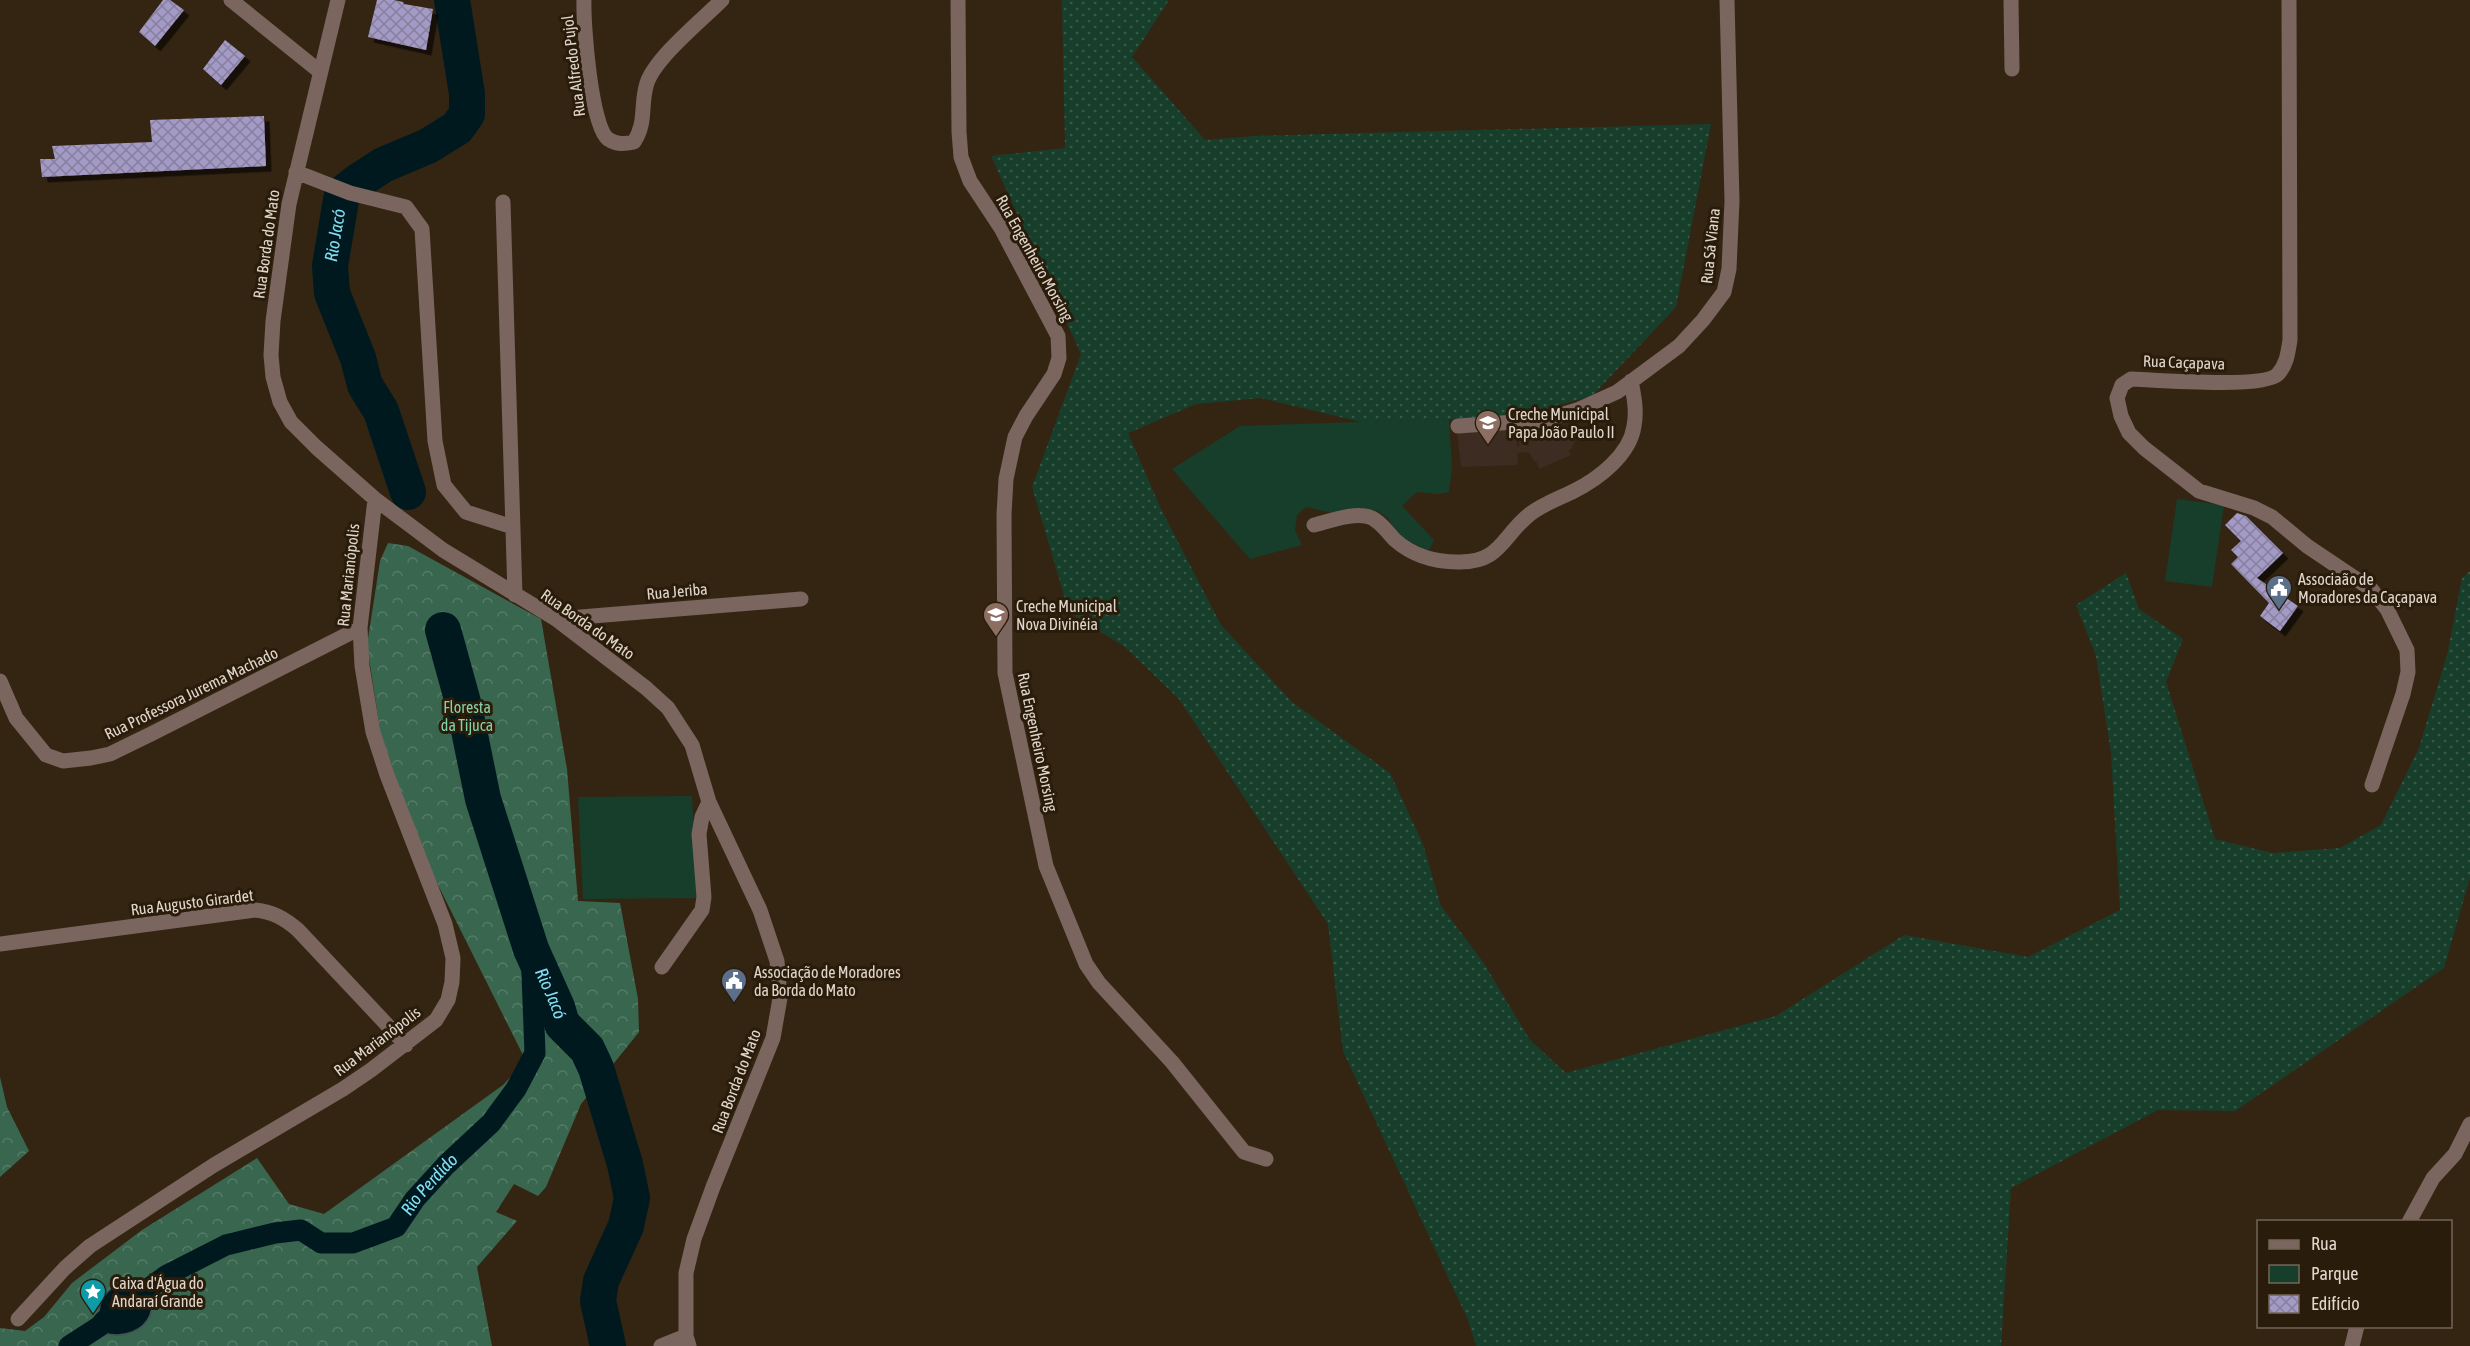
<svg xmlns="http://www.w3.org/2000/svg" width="2470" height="1346" font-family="'Asap Condensed',sans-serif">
  <defs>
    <pattern id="grass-dots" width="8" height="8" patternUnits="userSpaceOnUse" patternTransform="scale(1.5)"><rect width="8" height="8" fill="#173e2b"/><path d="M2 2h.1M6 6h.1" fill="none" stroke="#385948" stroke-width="1.8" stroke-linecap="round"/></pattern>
    <pattern id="forest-crowns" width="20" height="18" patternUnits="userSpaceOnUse" patternTransform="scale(1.5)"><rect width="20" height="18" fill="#39664f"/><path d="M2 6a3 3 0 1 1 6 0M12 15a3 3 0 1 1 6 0" fill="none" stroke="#557b67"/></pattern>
    <pattern id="building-cross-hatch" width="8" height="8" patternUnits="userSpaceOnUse" patternTransform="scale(1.5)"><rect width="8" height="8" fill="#a39ac6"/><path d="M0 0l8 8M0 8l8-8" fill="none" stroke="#867f9d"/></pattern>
    <filter id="shadow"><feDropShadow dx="5.5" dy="5.5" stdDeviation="0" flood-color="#0009"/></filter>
  </defs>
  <rect width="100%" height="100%" fill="#342513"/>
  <!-- education -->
  <path fill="#3c2c21" d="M 1556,423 L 1559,429 L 1581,428 L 1570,451 L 1568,450 L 1571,455 L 1539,469 L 1536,461 L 1534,461 L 1529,452 L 1517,453 L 1518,465 L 1461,467 L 1457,433 L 1516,429 L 1517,446 L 1519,446 L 1519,434 L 1524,436 L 1527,446 L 1529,446 L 1527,437 Z"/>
  <!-- grass -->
  <path fill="url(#grass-dots)" d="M 1062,0 L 1169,0 L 1132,57 L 1205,140 L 1255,136 L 1711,124 L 1676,307 L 1592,396 L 1522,415 L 1370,424 L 1261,398 L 1196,404 L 1128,433 L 1161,509 L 1221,625 L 1292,702 L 1390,773 L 1423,844 L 1441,906 L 1483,962 L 1530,1040 L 1566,1073 L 1776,1016 L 1904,935 L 2028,957 L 2120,910 L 2111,753 L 2096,656 L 2076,605 L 2126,573 L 2139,609 L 2183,639 L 2166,682 L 2215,839 L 2272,853 L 2340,848 L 2381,825 L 2419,748 L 2447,655 L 2462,578 L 2470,571 L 2470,878 L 2444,968 L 2235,1111 L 2158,1110 L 2011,1188 L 2001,1346 L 1476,1346 L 1468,1320 L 1343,1051 L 1328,924 L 1179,699 L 1125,647 L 1069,612 L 1032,487 L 1081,354 L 991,156 L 1065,148 Z"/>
  <!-- forest -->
  <path fill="url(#forest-crowns)" d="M 388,543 L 408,546 L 541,619 L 567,769 L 578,901 L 620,903 L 638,999 L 639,1032 L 581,1104 L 546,1187 L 538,1196 L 514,1184 L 496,1212 L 517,1221 L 477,1267 L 492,1346 L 0,1346 L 0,1328 L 25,1331 L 44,1317 L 72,1283 L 142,1230 L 257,1158 L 289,1204 L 324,1214 L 503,1085 L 526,1061 L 418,845 L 382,743 L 367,645 L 380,561 Z
    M 0,1077 L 7,1107 L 29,1151 L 0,1177 Z"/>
  <!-- green -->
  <path fill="#173e2b" d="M 1449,419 L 1452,468 L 1449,492 L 1438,494 L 1417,492 L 1402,506 L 1434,540 L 1428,552 L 1397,534 L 1388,518 L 1378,511 L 1360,508 L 1341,515 L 1306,507 L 1297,515 L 1295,531 L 1302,545 L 1250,559 L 1172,469 L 1240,426 Z
    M 2177,499 L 2224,505 L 2212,587 L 2165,581 Z
    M 692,796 L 698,898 L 583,899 L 578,797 Z"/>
  <!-- water -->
  <path fill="#00191f" stroke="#435253" stroke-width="1.5" d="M 119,1283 C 178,1291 147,1346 104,1333 C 94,1312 99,1294 119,1283 Z"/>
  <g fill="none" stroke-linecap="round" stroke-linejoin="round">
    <!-- canal -->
    <path stroke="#00191f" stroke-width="21" id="s1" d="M 69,1346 L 100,1326 L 104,1321 L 167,1275 L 226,1245 L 275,1233 L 301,1230 L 321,1243 L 353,1243 L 396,1227 L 415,1199 L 446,1165 L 491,1123 L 516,1089 L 535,1053 L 531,949"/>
    <!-- river -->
    <g stroke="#00191f" stroke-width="36">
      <path id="s2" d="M 408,492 L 381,411 L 365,385 L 358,358 L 332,293 L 330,266 L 342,194 L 357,182 L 383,165 L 428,146 L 457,128 L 467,114 L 467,94 L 452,0"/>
      <path id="s3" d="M 443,630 L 464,706 L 483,799 L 531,949 L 557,1007 L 562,1024 L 587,1049 L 596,1068 L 625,1164 L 632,1198 L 626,1226 L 601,1281 L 598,1301 L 608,1346"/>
    </g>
  </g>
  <!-- building -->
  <path fill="url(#building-cross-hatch)" filter="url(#shadow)" d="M 163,0 L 170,0 L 184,10 L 155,46 L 139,32 Z
    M 377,0 L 394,0 L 403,2 L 404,4 L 433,9 L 426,50 L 368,37 Z
    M 225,40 L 245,56 L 221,85 L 203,69 Z
    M 264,116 L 266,166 L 42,177 L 40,159 L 55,159 L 52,146 L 152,142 L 150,120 Z
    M 2237,513 L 2246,516 L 2283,553 L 2257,578 L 2298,606 L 2280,631 L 2260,616 L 2269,603 L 2231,564 L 2238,557 L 2231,550 L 2241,541 L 2225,525 Z"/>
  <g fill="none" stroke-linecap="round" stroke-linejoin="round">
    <!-- minor -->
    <path stroke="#7a655f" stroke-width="15" d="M 231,0 L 319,71
      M 338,0 L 289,204 L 273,321 L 271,355 L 273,377 L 280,402 L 291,422 L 316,447 L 375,499 L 443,550 L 556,619 L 646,688 L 668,708 L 692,745 L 709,802 L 760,910 L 777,961 L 780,998 L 773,1038 L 713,1187 L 694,1239 L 686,1273 L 686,1336 L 689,1346
      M 584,0 C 583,23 591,127 608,139 C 617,145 624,144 634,142 C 647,122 640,104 647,83 C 656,57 702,20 722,0
      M 958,0 L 959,132 L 961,157 L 970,181 L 1001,228 L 1058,336 L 1059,358 L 1054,374 L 1026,416 L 1015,437 L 1006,479 L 1004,515 L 1005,673 L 1046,866 L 1086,964 L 1099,983 L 1172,1062 L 1244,1152 L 1266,1159
      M 2011,0 L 2012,69
      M 2289,0 L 2290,340 C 2288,352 2287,364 2278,374 C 2264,389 2156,380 2131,379 L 2122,385 L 2117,398 L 2121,416 L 2129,433 L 2144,448 L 2199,491 L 2254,508 L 2272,517 L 2307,546 L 2371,589 L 2387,609 L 2407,650 L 2408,672 L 2403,694 L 2372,785
      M 296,172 L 350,193 L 406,207 L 422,229 L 435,441 L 444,485 L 466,512 L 513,527
      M 503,202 L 515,595
      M 1458,426 L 1545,420 L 1577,410 L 1617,392 L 1679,346 L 1703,320 L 1724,292 L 1729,269 L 1732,201 L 1727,0
      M 1314,525 C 1330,521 1356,511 1372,518 C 1382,523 1388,533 1395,540 C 1413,556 1434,562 1458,562 C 1501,563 1502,536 1530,514 C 1543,504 1560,498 1574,491 C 1598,479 1630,455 1634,426 C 1637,411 1634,396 1631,381
      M 556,619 L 801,599
      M 0,681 L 16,718 L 46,755 L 63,761 L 91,758 L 110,754 L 151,734 L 360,628
      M 0,944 L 255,910 C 273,912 284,918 298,930 L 406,1045
      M 662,967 L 702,910 L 704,897 L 699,834 L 702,817 L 709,802
      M 2409,1222 L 2433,1178 L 2455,1154 L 2470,1124
      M 18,1319 L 65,1268 L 90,1246 L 214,1165 L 343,1089 L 371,1070 L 436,1020 L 448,1000 L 452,982 L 453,958 L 445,924 L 387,775 L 373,732 L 362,666 L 360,628 L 375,499
      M 661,1346 L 686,1336
      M 2352,1346 L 2357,1326"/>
  </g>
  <!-- icons -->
  <defs>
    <symbol id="school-pin" viewBox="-11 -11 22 30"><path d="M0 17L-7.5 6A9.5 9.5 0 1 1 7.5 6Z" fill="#8d6e63" stroke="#2a1c0a"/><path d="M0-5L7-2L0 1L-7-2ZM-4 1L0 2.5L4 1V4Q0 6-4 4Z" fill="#fff"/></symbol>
    <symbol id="civic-pin" viewBox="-11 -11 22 30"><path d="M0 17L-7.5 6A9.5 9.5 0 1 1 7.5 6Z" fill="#5c6f8a" stroke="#2a1c0a"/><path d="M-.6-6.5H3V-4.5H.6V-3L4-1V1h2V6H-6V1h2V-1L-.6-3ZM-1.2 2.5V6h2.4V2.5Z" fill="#fff"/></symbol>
    <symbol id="sight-pin" viewBox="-11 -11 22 30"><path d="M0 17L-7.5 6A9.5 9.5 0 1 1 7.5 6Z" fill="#0f9aa8" stroke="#2a1c0a"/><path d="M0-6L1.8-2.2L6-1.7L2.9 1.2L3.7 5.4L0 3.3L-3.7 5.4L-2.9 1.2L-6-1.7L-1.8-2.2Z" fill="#fff"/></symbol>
  </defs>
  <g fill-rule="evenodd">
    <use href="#school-pin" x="1473" y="408" width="30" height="40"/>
    <use href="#civic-pin" x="2264" y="573" width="30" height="40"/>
    <use href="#school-pin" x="981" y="600" width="30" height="40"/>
    <use href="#civic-pin" x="719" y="966" width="30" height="40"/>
    <use href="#sight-pin" x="78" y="1277" width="30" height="40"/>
  </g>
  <g text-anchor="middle" stroke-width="6" stroke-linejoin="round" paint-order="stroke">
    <!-- street labels -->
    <g font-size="16" fill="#e0d6cb" stroke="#2a1c0a">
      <text transform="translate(573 66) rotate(-97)" y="6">Rua Alfredo Pujol</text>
      <text transform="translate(266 244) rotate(-82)" y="6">Rua Borda do Mato</text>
      <text transform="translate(1710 246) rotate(-84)" y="6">Rua Sá Viana</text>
      <text transform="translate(1035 258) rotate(61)" y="6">Rua Engenheiro Morsing</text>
      <text transform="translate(2184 362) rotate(2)" y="6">Rua Caçapava</text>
      <text transform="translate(348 575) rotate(-84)" y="6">Rua Marianópolis</text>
      <text transform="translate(677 591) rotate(-5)" y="6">Rua Jeriba</text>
      <text transform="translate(588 624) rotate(35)" y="6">Rua Borda do Mato</text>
      <text transform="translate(191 693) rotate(-26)" y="6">Rua Professora Jurema Machado</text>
      <text transform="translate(1038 742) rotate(78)" y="6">Rua Engenheiro Morsing</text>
      <text transform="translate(192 902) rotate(-7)" y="6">Rua Augusto Girardet</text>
      <text transform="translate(377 1041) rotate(-37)" y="6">Rua Marianópolis</text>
      <text transform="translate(736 1081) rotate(-69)" y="6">Rua Borda do Mato</text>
    </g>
    <!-- poi labels -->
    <g font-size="16" fill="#e0d6cb" stroke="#2a1c0a" text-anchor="start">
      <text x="1508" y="420">Creche Municipal<tspan x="1508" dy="18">Papa João Paulo II</tspan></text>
      <text x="2298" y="585">Associaão de<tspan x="2298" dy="18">Moradores da Caçapava</tspan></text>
      <text x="1016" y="612">Creche Municipal<tspan x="1016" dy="18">Nova Divinéia</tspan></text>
      <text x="754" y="978">Associação de Moradores<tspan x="754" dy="18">da Borda do Mato</tspan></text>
      <text x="112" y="1289">Caixa d'Água do<tspan x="112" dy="18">Andaraí Grande</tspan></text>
    </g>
    <!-- park labels -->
    <g font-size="16" fill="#86d1aa" stroke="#2a1c0a">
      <text x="467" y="713">Floresta<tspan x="467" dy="18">da Tijuca</tspan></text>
    </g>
    <!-- water labels -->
    <g font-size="18" font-style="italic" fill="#82e0f5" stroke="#2a1c0a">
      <text dy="6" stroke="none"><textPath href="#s2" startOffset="272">Rio Jacó</textPath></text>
      <text dy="6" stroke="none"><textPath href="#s3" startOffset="380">Rio Jacó</textPath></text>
      <text dy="6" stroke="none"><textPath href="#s1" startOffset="420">Rio Perdido</textPath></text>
    </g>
  </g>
  <!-- legend -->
  <rect x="2257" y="1220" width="195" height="108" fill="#2a1c0a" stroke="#736657" stroke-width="1.5"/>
  <rect x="2269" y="1240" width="30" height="9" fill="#7a655f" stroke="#736657" stroke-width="1.5"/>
  <text x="2311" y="1250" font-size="18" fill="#e0d6cb">Rua</text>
  <rect x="2269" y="1265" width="30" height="18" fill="#173e2b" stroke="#736657" stroke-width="1.5"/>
  <text x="2311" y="1280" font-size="18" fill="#e0d6cb">Parque</text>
  <rect x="2269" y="1295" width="30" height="18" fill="url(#building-cross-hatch)" stroke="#736657" stroke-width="1.5"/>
  <text x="2311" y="1310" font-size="18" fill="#e0d6cb">Edifício</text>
</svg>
